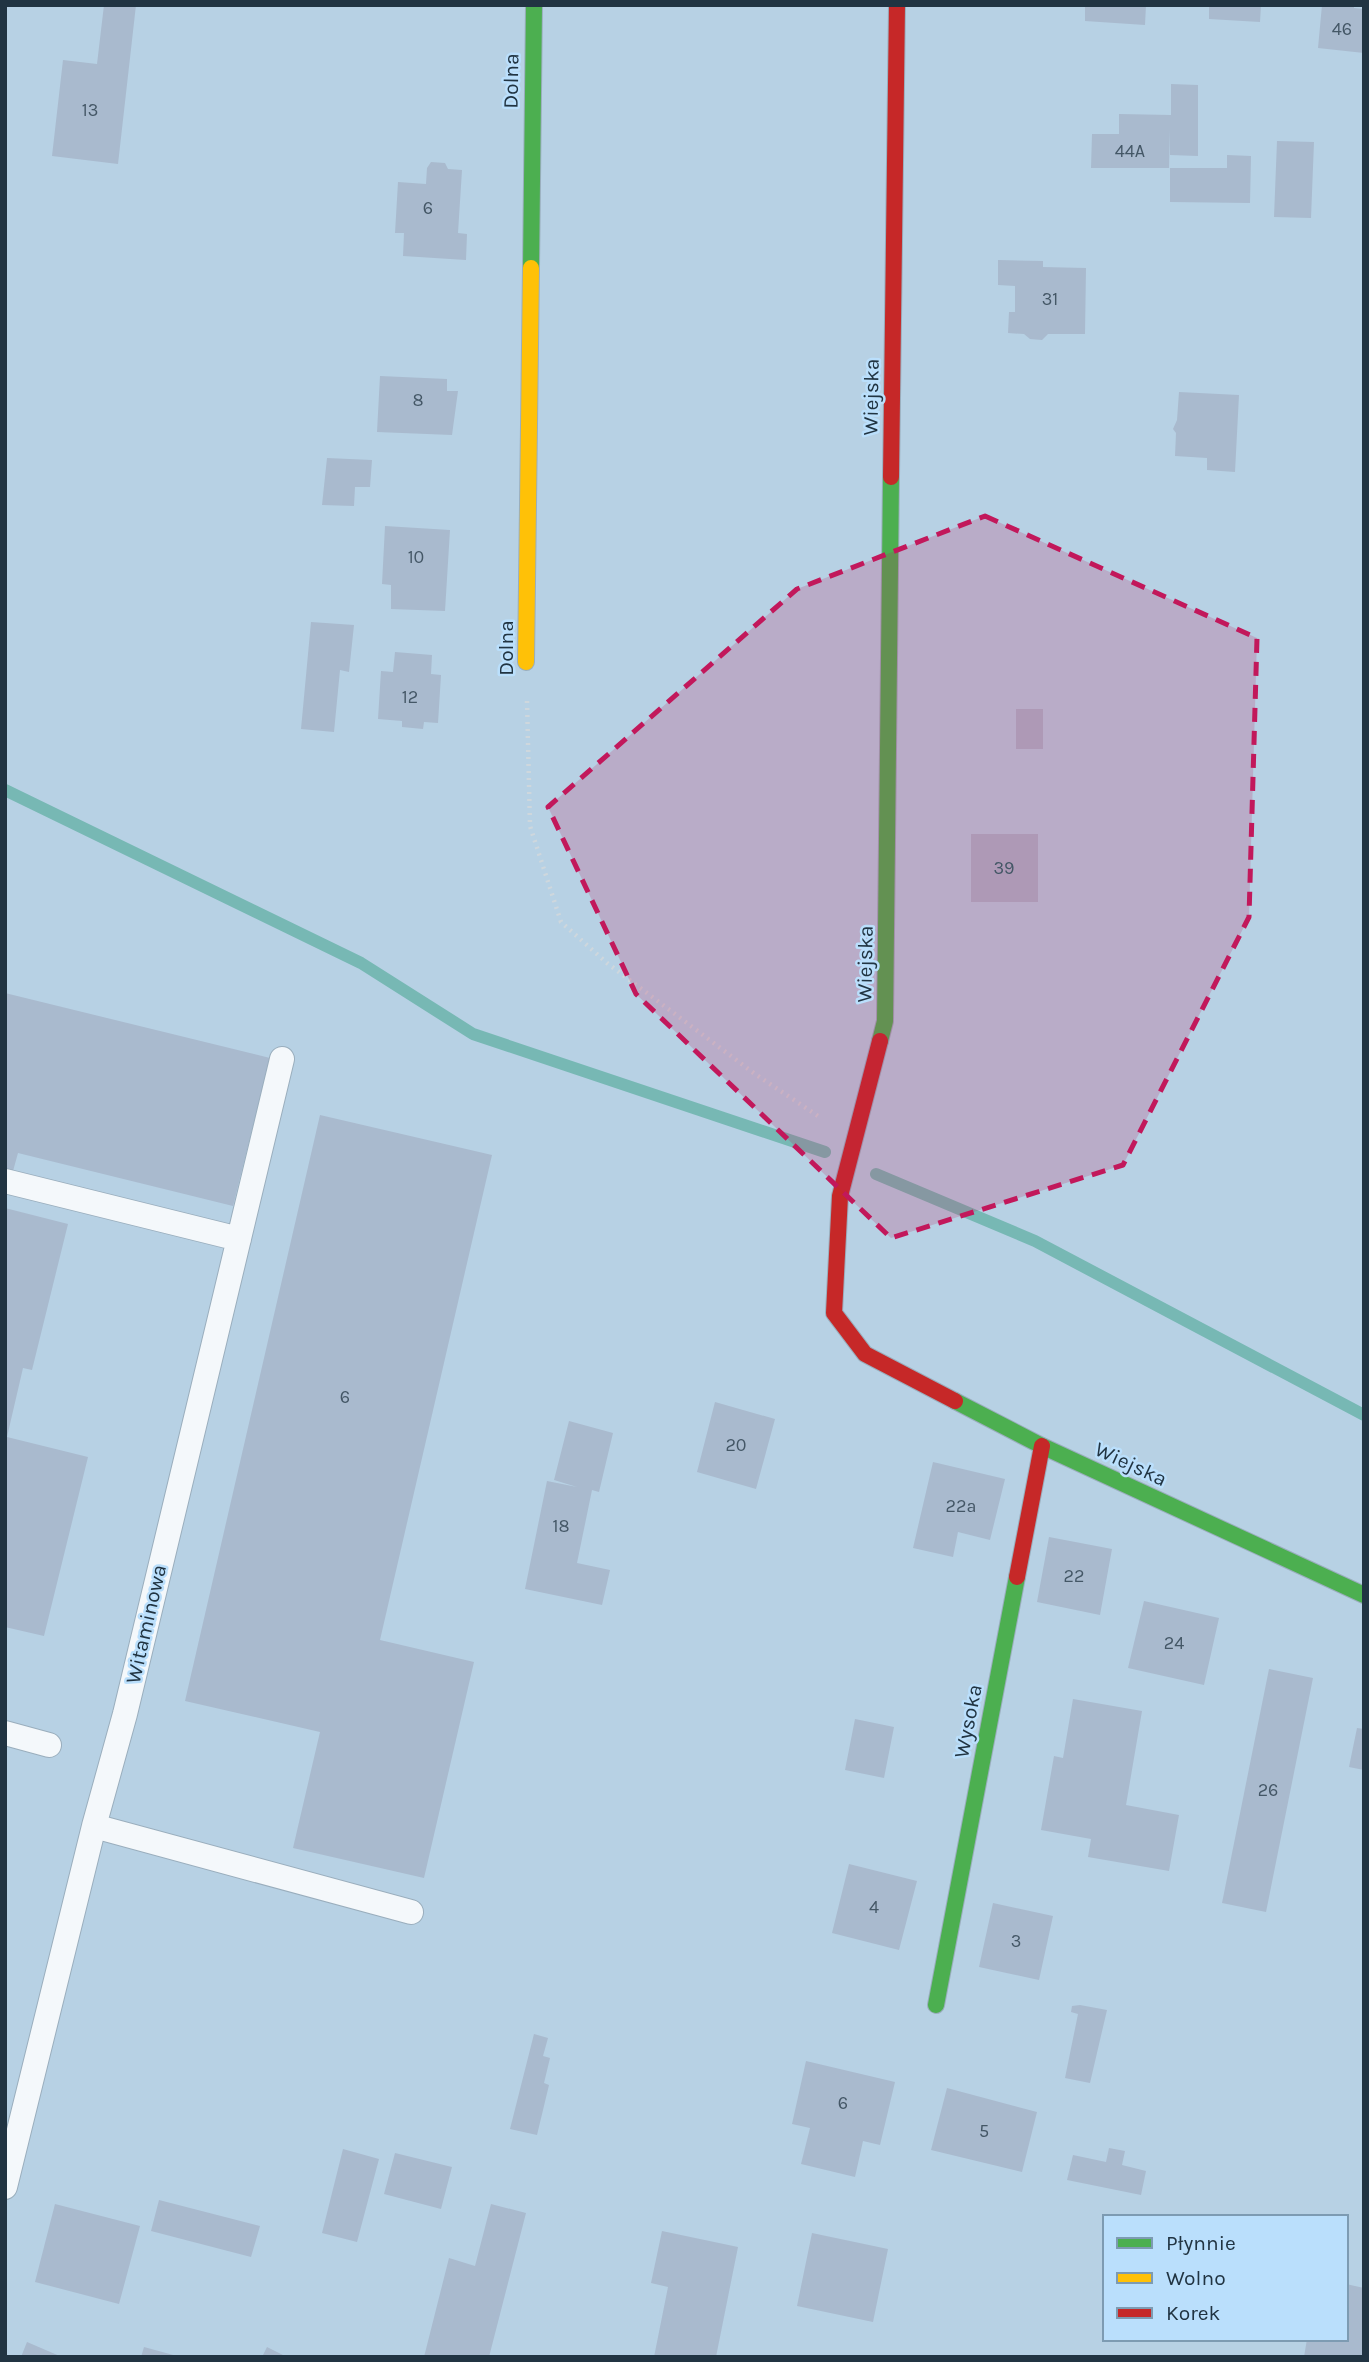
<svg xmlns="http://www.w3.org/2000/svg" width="1369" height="2362" font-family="Karla,sans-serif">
  <rect width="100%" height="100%" fill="#b7d1e4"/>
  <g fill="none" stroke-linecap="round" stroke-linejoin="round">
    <!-- stream -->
    <path stroke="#77b8b4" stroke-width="12" d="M 5,790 L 361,963 L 473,1034 L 825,1152
      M 876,1174 L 1035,1241 L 1364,1415"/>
  </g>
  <!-- building -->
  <path fill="#a9bace" d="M 104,5 L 136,5 L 118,164 L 52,156 L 63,60 L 97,64 Z
    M 1085,5 L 1146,5 L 1145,25 L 1085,21 Z
    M 1209,5 L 1261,5 L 1260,22 L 1209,19 Z
    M 1322,5 L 1354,5 L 1354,8 L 1364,9 L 1364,53 L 1318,48 Z
    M 1171,84 L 1198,85 L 1198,156 L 1170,155 L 1170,130 L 1169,168 L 1091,168 L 1092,134 L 1119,134 L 1119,114 L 1171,115 Z
    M 1277,141 L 1314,142 L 1311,218 L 1274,217 Z
    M 1227,155 L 1251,156 L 1250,203 L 1170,202 L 1170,168 L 1227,168 Z
    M 431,162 L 445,163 L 448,169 L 462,170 L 458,233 L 467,234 L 466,260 L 403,256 L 404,233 L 395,233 L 398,182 L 426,184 L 427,168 Z
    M 998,260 L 1043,261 L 1043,267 L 1086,268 L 1085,334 L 1048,334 L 1042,340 L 1030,339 L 1024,334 L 1008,333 L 1009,312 L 1015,312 L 1015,286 L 998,285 Z
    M 380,376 L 447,379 L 447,391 L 458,391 L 452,435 L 377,432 Z
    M 1179,392 L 1239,395 L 1235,472 L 1207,470 L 1207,458 L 1175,456 L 1176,433 L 1173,429 L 1177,420 Z
    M 327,458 L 372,460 L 370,487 L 355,487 L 354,506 L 322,505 Z
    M 385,526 L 450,530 L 445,611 L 391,609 L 391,585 L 382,584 Z
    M 311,622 L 354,625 L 349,672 L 340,670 L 334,732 L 301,729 Z
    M 395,652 L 432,655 L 431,674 L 441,675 L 438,723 L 424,722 L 423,729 L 402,727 L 402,721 L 378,719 L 381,671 L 393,672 Z
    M 1016,709 L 1043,709 L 1043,749 L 1016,749 Z
    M 971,834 L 1038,834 L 1038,902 L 971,902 Z
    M 5,993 L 270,1058 L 233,1206 L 18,1153 L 5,1200 Z
    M 320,1115 L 492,1155 L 380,1640 L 474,1662 L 424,1878 L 293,1848 L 320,1732 L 185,1701 Z
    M 5,1208 L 68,1224 L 32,1370 L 23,1368 L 7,1437 L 88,1457 L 44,1636 L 5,1627 Z
    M 715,1402 L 775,1419 L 756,1489 L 697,1472 Z
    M 569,1421 L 613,1433 L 599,1492 L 592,1490 L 577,1563 L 610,1570 L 602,1605 L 525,1589 L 547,1481 L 577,1487 L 554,1480 Z
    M 933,1462 L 1005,1479 L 990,1540 L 958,1532 L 953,1557 L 913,1548 Z
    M 1049,1537 L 1112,1549 L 1100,1615 L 1037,1602 Z
    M 1144,1601 L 1219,1618 L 1204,1685 L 1128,1668 Z
    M 1269,1669 L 1313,1678 L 1266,1912 L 1222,1903 Z
    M 1073,1699 L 1142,1711 L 1126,1805 L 1179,1815 L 1169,1871 L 1088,1857 L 1091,1839 L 1041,1830 L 1054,1756 L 1063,1758 Z
    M 855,1719 L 894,1727 L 884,1778 L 845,1770 Z
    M 1357,1728 L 1364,1729 L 1364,1770 L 1349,1767 Z
    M 849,1864 L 917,1881 L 899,1950 L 832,1933 Z
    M 993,1903 L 1053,1916 L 1039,1980 L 979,1967 Z
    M 1080,2005 L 1107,2010 L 1090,2083 L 1065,2078 L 1078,2014 L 1071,2012 L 1072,2006 Z
    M 534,2034 L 548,2038 L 543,2056 L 550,2058 L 544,2083 L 549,2085 L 537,2135 L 510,2129 Z
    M 806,2061 L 895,2082 L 880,2145 L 863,2141 L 855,2177 L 801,2164 L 810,2128 L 792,2124 Z
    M 947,2088 L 1037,2112 L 1022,2172 L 931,2150 Z
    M 1109,2148 L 1125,2151 L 1122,2165 L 1146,2171 L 1141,2195 L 1067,2180 L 1073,2155 L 1106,2162 Z
    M 343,2149 L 379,2159 L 357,2242 L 322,2233 Z
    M 395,2153 L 452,2167 L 441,2209 L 384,2194 Z
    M 159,2200 L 260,2226 L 251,2257 L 151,2231 Z
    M 55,2204 L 140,2226 L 119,2304 L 35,2282 Z
    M 491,2204 L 526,2213 L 489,2357 L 424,2357 L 449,2258 L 475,2266 Z
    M 662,2231 L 738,2247 L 716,2357 L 654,2357 L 668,2287 L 651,2283 Z
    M 812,2233 L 888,2249 L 873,2322 L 797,2306 Z
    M 1346,2284 L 1364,2288 L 1364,2357 L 1304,2357 L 1307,2339 L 1346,2339 Z
    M 27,2342 L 62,2357 L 21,2357 Z
    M 144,2347 L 177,2356 L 177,2357 L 141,2357 Z
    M 267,2347 L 287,2357 L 262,2357 Z"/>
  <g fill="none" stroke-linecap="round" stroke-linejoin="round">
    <defs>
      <path id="lane" d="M 5,1181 L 239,1239
        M 5,1733 L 49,1745
        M 94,1826 L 411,1912
        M 5,2187 L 94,1826 L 125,1714 L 282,1059"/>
      <path id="fast" d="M 531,268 L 534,5
        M 880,1041 L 885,1021 L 891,477
        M 955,1401 L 1042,1446 L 1364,1595
        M 936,2005 L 1017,1577"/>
      <path id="slow" d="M 526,662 L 531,268"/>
      <path id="jam" d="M 891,477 L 897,5
        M 880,1041 L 840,1196 L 834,1313 L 865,1354 L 955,1401
        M 1017,1577 L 1042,1446"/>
    </defs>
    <!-- lane casing -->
    <use href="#lane" stroke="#9aaebd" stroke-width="26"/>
    <!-- fast casing -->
    <use href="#fast" stroke="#9aaebd" stroke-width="18"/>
    <!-- slow casing -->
    <use href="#slow" stroke="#9aaebd" stroke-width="18"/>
    <!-- jam casing -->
    <use href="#jam" stroke="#9aaebd" stroke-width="18"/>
    <!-- path -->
    <path stroke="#ced7dd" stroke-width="4.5" stroke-dasharray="2 5" stroke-linecap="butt" d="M 527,701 L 530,826 L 561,922 L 607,963 L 755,1074 L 821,1118"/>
    <!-- lane -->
    <use href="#lane" stroke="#f4f8fb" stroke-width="24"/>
    <!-- fast -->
    <use href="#fast" stroke="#4caf50" stroke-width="16"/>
    <!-- slow -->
    <use href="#slow" stroke="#ffc107" stroke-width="16"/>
    <!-- jam -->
    <use href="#jam" stroke="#c62828" stroke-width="16"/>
  </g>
  <!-- marked area -->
  <path fill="#c2185b" fill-opacity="0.2" stroke="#c2185b" stroke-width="5" stroke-dasharray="14 9" stroke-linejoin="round" d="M 985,516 L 1257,638 L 1249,917 L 1123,1165 L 891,1238 L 636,994 L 548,807 L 797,589 Z"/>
  <g text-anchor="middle" stroke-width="5" stroke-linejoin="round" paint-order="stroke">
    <!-- number labels -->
    <g font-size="18" fill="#445766">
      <text x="1342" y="35">46</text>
      <text x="90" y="116">13</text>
      <text x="1130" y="157">44A</text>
      <text x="428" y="214">6</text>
      <text x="1050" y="305">31</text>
      <text x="418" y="406">8</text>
      <text x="416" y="563">10</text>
      <text x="410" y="703">12</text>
      <text x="1004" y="874">39</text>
      <text x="345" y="1403">6</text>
      <text x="736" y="1451">20</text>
      <text x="961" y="1512">22a</text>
      <text x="561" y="1532">18</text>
      <text x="1074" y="1582">22</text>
      <text x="1174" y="1649">24</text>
      <text x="1268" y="1796">26</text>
      <text x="874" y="1913">4</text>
      <text x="1016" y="1947">3</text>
      <text x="843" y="2109">6</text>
      <text x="984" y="2137">5</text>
    </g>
    <!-- street labels -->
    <g font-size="21" fill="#213442" stroke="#badffc">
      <text transform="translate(511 81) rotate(-89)" y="7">Dolna</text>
      <text transform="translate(871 397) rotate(-89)" y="7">Wiejska</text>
      <text transform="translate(506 648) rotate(-90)" y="7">Dolna</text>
      <text transform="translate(865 964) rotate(-89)" y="7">Wiejska</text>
      <text transform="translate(1131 1464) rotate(25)" y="7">Wiejska</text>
      <text transform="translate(146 1624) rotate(-77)" y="7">Witaminowa</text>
      <text transform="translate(968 1721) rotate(-79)" y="7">Wysoka</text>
    </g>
  </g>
  <!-- border -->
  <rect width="1369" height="2362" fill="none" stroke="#213442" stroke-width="14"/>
  <!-- legend -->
  <rect x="1103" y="2215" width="245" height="126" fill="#badffc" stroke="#7d9bb2" stroke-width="2"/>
  <rect x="1117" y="2238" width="35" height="10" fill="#4caf50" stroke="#7d9bb2" stroke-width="2"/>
  <text x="1166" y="2250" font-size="21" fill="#213442">Płynnie</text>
  <rect x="1117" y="2273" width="35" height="10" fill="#ffc107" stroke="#7d9bb2" stroke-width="2"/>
  <text x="1166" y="2285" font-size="21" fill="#213442">Wolno</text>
  <rect x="1117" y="2308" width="35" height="10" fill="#c62828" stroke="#7d9bb2" stroke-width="2"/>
  <text x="1166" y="2320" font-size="21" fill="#213442">Korek</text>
</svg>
